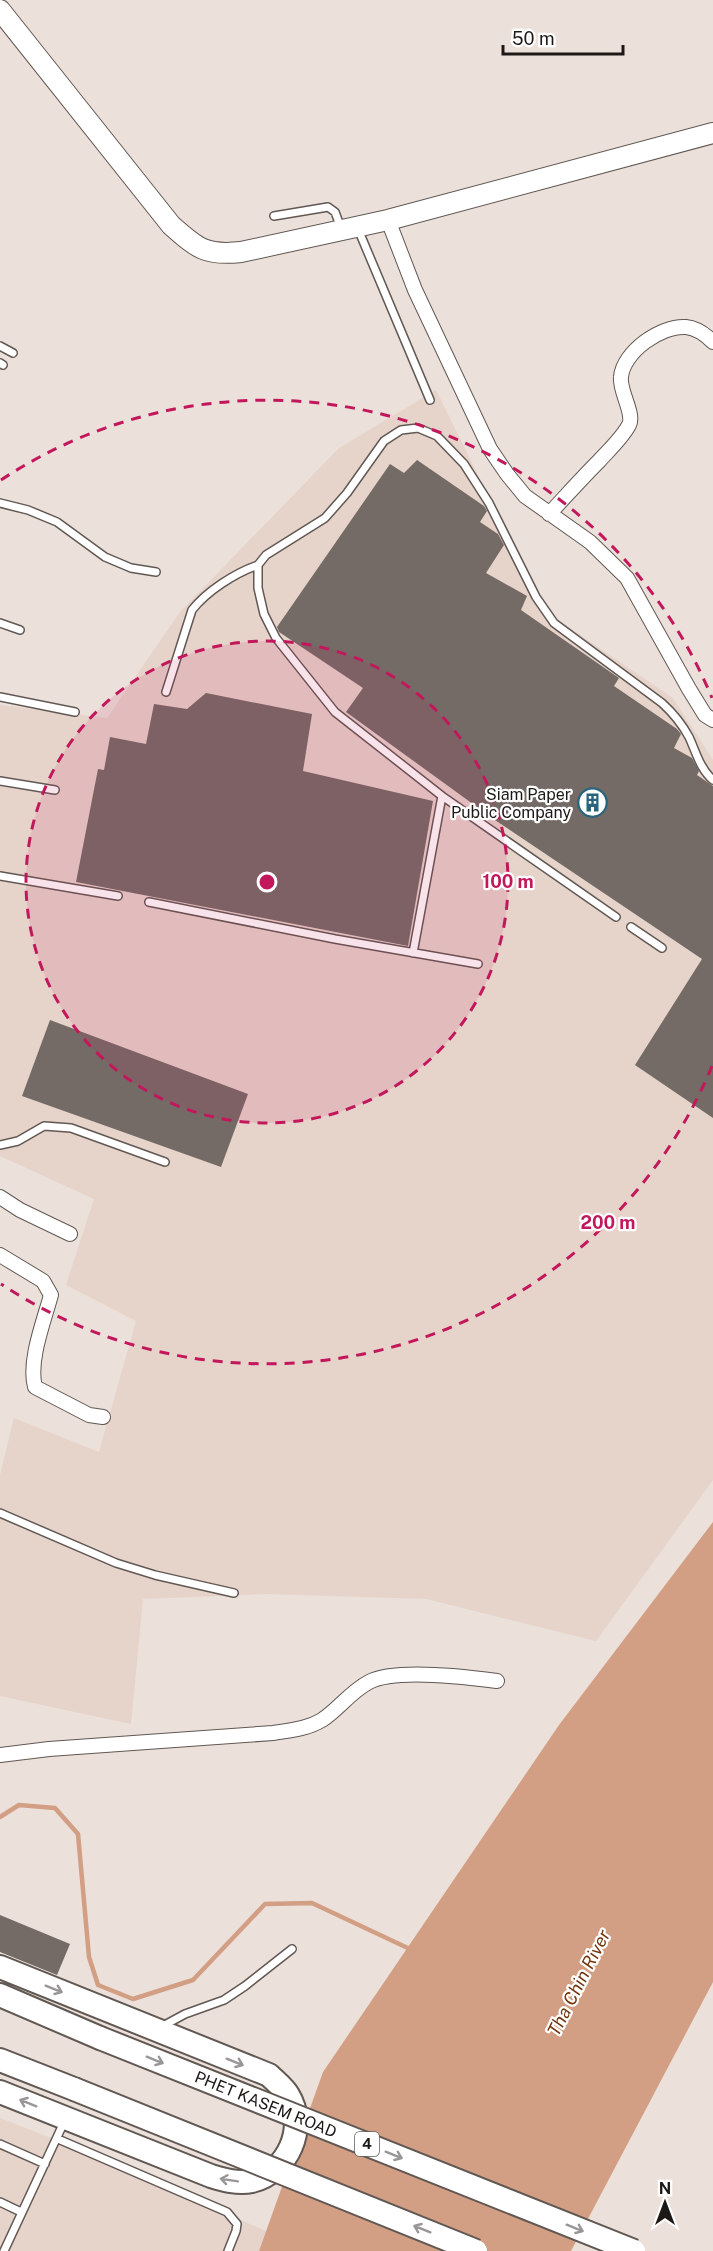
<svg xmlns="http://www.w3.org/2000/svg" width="713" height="2251" font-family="'Public Sans',sans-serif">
  <rect width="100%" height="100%" fill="#ebe0da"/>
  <!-- built -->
  <path fill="#e6d3ca" d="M 436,390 L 545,611 L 673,698 L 713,760 L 713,1480 L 596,1641 L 427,1599 L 268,1594 L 143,1599 L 131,1724 L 0,1696 L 0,1475 L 14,1418 L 99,1452 L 136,1321 L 66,1285 L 94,1199 L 0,1156 L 0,705 L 107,718 L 180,612 L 339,448 Z
    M 0,2118 L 51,2138 L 266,2231 L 259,2251 L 0,2251 Z"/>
  <!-- water -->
  <path fill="#d29e84" d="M 713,1522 L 713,1982 L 571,2251 L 259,2251 L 323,2072 L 559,1725 Z"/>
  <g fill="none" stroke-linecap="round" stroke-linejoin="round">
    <!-- stream -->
    <path stroke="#d29e84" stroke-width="4.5" d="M 0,1817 L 19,1805 L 55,1808 L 78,1834 L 89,1957 L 98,1985 L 133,1999 L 193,1980 L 265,1904 L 312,1903 L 412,1950"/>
  </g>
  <!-- building -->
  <path fill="#756b66" d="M 417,460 L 484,506 L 487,511 L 480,522 L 498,534 L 504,545 L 486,573 L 527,596 L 521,610 L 619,678 L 614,686 L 677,729 L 681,734 L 674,748 L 692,758 L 699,771 L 697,775 L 713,786 L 713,1118 L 635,1065 L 702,959 L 495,820 L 346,712 L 363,688 L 279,632 L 277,627 L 390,464 L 404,473 Z
    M 206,693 L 312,714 L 303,771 L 433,801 L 408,946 L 76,882 L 98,769 L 104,770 L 110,737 L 146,744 L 154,704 L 187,709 Z
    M 50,1020 L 248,1094 L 221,1167 L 22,1096 Z
    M 0,1915 L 70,1944 L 57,1975 L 0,1952 Z"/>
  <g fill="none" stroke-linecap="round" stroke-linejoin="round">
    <defs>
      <path id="lane" d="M 274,216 L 328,207 L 335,212 L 341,228
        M 358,229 L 430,400
        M 0,346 L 13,353
        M 0,363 L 3,365
        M 0,503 L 28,510 L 57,522 L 105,557 L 131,568 L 156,572
        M 0,623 L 20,630
        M 166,692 L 192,610 C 207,591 235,573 258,565
        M 0,697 L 75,712
        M 0,781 L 55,790
        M 442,796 L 335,712 L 276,638 L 264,614 L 258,588 L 258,565 L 266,555 L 325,518 L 347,493 L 384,441 L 401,430 L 418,428 L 437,436 L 464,464 L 489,503 L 536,597 L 554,623 L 662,703 C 673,713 682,724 689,737 C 696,752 700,769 713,780
        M 0,876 L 118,896
        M 149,902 L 335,939 L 478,964
        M 631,927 L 662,948
        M 413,953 L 442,796 L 616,917
        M 0,1145 L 18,1141 L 44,1126 L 71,1128 L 165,1162
        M 0,1513 L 116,1563 L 155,1575 L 234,1593
        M 161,2027 L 185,2014 L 224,2000 L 245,1986 L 292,1949
        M 58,2139 L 227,2212 L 237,2224 L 236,2231 L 228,2251
        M 0,2144 L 45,2164
        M 0,2202 L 21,2212
        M 4,2251 L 65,2120"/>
      <path id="street" d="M 388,220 L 415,290 L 490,449 L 507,474 L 525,496 L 590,542 L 627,578 L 689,689 L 705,715 L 713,720
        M 549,514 C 566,496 582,478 599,461 C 609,450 622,438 629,425 C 635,414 619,391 621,377 C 623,352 661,325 686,327 C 696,328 706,335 713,342
        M 0,1197 L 20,1210 L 70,1234
        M 0,1255 L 43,1281 L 51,1295 C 44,1321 28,1361 35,1387 L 89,1415 L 103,1417
        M 0,1755 L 49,1749 L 273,1733 C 291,1730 307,1729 322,1720 C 339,1709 350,1692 369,1682 C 395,1668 467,1677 497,1681"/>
      <path id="secondary" d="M 0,10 L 171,225 C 197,248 205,256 241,252 L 388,220 L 713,133"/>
      <path id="primary" d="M 0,1967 L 269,2075 C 275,2081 284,2088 288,2095 C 308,2127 288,2172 252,2181 C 238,2184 224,2180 211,2176 L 0,2092
        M 0,1995 L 100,2038
        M 0,2060 L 74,2089"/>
    </defs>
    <!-- lane casing -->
    <use href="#lane" stroke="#615853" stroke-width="10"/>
    <!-- street casing -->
    <use href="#street" stroke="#615853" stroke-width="16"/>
    <!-- secondary casing -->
    <use href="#secondary" stroke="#615853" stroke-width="22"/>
    <!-- primary casing -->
    <use href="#primary" stroke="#615853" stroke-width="26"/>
    <!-- lane -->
    <use href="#lane" stroke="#fff" stroke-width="7"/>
    <!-- street -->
    <use href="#street" stroke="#fff" stroke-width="14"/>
    <!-- secondary -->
    <use href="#secondary" stroke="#fff" stroke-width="20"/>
    <!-- primary -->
    <use href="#primary" stroke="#fff" stroke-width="22"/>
    <defs>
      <path id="primary-bridge" d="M 100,2038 L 634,2251
        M 74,2089 L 476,2251"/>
    </defs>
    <!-- primary-bridge casing -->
    <use href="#primary-bridge" stroke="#615853" stroke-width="26" stroke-linecap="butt"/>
    <!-- primary-bridge -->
    <use href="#primary-bridge" stroke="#fff" stroke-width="22"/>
  </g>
  <!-- one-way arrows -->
  <defs><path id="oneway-shaft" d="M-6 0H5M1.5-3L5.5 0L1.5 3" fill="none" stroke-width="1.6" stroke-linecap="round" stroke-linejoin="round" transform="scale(1.5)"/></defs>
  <g stroke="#999796">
    <use href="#oneway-shaft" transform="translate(54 1989) rotate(22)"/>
    <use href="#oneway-shaft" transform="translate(155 2060) rotate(22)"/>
    <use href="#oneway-shaft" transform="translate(235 2062) rotate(22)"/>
    <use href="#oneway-shaft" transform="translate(28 2103) rotate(-158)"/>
    <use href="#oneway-shaft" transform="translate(394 2155) rotate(22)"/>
    <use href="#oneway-shaft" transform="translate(229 2180) rotate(-171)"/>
    <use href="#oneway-shaft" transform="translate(575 2228) rotate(22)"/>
    <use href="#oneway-shaft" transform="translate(422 2229) rotate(-158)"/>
  </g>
  <!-- distance rings -->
  <circle cx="267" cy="882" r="241" fill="#c2185b" fill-opacity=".12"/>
  <g fill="none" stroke="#c2185b" stroke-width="3" stroke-dasharray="10 8">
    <circle cx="267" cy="882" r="241"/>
    <path d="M712 1066A482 482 0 0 1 1 1284M1 480A482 482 0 0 1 712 698"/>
  </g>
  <!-- icons -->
  <defs>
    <symbol id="building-ring" viewBox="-11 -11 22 22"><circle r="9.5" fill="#fff" stroke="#29647d" stroke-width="1.5"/><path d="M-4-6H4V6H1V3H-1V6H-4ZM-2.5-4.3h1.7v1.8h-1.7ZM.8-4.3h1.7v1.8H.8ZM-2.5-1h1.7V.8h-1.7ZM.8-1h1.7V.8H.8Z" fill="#29647d"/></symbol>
  </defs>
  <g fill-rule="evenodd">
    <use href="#building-ring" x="576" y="786" width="33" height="33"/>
  </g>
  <g text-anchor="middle" stroke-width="4.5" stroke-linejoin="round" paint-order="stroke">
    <!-- shield labels -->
    <rect fill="#fff" stroke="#605d5c" stroke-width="1.5" x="355" y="2132" width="24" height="24" rx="4.5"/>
    <g font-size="15" font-weight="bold" fill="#1c1816">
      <text x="367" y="2149">4</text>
    </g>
    <!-- poi labels -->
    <g font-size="16" fill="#1c1816" stroke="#fff" text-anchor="end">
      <text x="571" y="800">Siam Paper<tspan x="571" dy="18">Public Company</tspan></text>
    </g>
    <!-- street labels -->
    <g font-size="16" fill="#1c1816" stroke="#fff">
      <text transform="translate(266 2104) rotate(22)" y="6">PHET KASEM ROAD</text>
    </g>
    <!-- water labels -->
    <g font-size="18" font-style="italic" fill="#74360d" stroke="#fff">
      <text transform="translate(579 1983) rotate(-63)" y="6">Tha Chin River</text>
    </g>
  </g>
  <circle cx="267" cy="882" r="9" fill="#c2185b" stroke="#fff" stroke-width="3"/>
  <g font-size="18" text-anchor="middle" font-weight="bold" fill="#c2185b" stroke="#fff" stroke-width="4.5" stroke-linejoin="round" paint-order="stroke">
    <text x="508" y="888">100 m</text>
    <text x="608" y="1229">200 m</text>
  </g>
  <!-- north arrow -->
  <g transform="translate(665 2203)" stroke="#ffffff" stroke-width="4.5" paint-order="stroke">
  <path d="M0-4.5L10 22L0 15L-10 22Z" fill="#1c1816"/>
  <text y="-9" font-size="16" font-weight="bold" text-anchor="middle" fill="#1c1816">N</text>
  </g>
  <!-- scale -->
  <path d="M503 45v9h120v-9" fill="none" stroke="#1c1816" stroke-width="3"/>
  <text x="512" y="45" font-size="18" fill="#1c1816" stroke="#ffffff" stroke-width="4.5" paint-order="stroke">50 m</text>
</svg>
